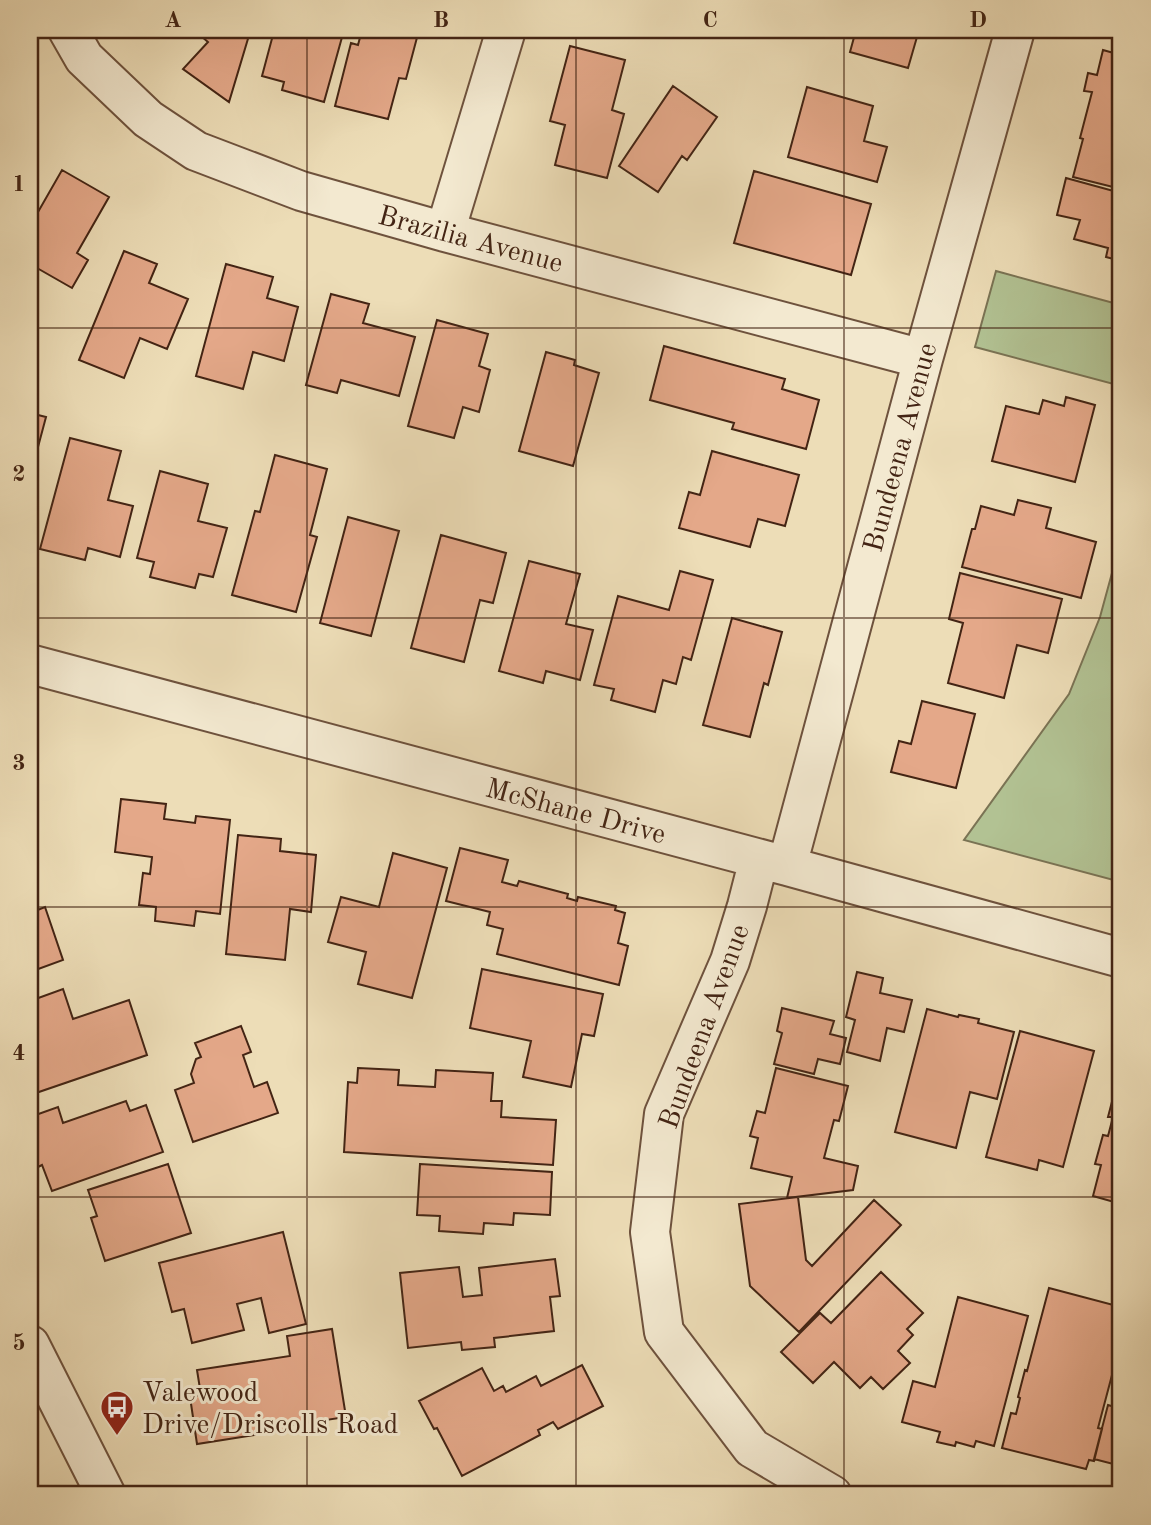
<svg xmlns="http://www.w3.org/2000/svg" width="1151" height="1525" font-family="'Old Standard TT',serif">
  <rect width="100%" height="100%" fill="#edddb7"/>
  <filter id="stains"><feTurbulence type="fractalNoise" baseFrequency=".00286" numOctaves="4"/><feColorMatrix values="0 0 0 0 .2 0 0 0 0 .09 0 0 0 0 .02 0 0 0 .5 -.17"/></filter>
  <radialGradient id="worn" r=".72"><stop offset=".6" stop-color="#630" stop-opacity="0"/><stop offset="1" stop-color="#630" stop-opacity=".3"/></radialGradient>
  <!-- green -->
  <path fill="#b2c293" stroke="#7a7354" stroke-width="2" d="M 996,271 L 1121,305 L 1121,386 L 975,347 Z
    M 1121,540 L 1121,882 L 964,840 L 1069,694 L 1100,617 Z"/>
  <!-- building -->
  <path fill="#e4a889" stroke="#432414" stroke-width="2" d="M 194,30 L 248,30 L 250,32 L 229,102 L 183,69 L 208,42 Z
    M 288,30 L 344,30 L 324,102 L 282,90 L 284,82 L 262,76 L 274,31 L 287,35 Z
    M 362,30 L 419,30 L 406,79 L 399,78 L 388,119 L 335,106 L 351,43 L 358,45 Z
    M 856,30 L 919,30 L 908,68 L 850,52 Z
    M 570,46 L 625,60 L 612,110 L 624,114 L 607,178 L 555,165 L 565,125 L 550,121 Z
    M 1103,50 L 1121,55 L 1121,125 L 1115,143 L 1121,144 L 1121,189 L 1073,177 L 1083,139 L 1080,138 L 1092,92 L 1084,91 L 1088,73 L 1097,75 Z
    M 673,86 L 717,117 L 687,160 L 682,156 L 658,192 L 619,166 Z
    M 807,87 L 873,106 L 864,141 L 887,147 L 877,182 L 788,157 Z
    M 62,170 L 109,197 L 77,253 L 88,260 L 72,288 L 30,264 L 30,226 Z
    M 754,171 L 871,204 L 851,275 L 734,243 Z
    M 1066,178 L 1121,193 L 1121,261 L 1106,257 L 1108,248 L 1074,239 L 1080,220 L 1057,215 Z
    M 124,251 L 157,264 L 149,283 L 188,299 L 167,349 L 140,338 L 124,378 L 79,360 Z
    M 226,264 L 273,277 L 267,298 L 298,307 L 284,361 L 253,352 L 243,389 L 196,376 Z
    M 331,294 L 369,304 L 363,323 L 415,337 L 399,396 L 341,380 L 337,393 L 306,385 Z
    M 437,320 L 488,334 L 479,366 L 490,370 L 479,412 L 463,407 L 454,438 L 408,426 Z
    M 664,346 L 785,379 L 782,389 L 819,400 L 806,449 L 732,429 L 734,423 L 650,400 Z
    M 546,352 L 575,360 L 574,365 L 599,373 L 573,466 L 519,451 Z
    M 1066,397 L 1095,405 L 1075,482 L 992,461 L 1006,406 L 1039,414 L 1043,400 L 1064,406 Z
    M 30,413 L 46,417 L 30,477 Z
    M 70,438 L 121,451 L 108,500 L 133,506 L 120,557 L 88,548 L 85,560 L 40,549 Z
    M 712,451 L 799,475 L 785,526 L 758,519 L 750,547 L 679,528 L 689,492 L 700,495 Z
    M 275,455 L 327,469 L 310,535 L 317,537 L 296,612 L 232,595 L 255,511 L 260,512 Z
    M 160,471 L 208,484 L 198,521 L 227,528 L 213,577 L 199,574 L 195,588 L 150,577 L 154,562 L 137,558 Z
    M 1018,500 L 1051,508 L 1046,528 L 1096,542 L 1081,598 L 962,567 L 972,529 L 975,529 L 981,506 L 1014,515 Z
    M 348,517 L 399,531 L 371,636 L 320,623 Z
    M 441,535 L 506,553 L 493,603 L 480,600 L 464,662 L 411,648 Z
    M 529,561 L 580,574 L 566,624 L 593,630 L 580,680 L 546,671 L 543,683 L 499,671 Z
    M 680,571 L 713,580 L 691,660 L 683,657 L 676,684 L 663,680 L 655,712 L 611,700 L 614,689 L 594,685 L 618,596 L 669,610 Z
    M 960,573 L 1062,599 L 1048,653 L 1017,645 L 1004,698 L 948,683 L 963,623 L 949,619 Z
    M 732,618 L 782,632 L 768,685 L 764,683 L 750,737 L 703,725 Z
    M 922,701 L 975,714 L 956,788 L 891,772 L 899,741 L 911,744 Z
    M 121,799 L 166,804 L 164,819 L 195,823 L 196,816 L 230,820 L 220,914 L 196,911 L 194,926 L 155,921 L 156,907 L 139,905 L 143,873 L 150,874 L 152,857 L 115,852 Z
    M 238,835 L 281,839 L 280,851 L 316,855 L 311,912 L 290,909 L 285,960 L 226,954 Z
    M 460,848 L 508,860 L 502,882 L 517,886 L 519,881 L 568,894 L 567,898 L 577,901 L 578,897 L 616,906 L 615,910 L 625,913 L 618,943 L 628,946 L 619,985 L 497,954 L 503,929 L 487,925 L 490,912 L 446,901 Z
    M 393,853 L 447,868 L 412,998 L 358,984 L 366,952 L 328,942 L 341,897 L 379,907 Z
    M 45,907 L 63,960 L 30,972 L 30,913 Z
    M 482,969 L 603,994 L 594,1036 L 582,1034 L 571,1087 L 523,1077 L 531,1041 L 470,1028 Z
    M 857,972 L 883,978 L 880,993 L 912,1000 L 904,1032 L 887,1028 L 880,1061 L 847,1052 L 855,1020 L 846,1017 Z
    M 63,989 L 73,1019 L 129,1000 L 147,1055 L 30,1095 L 30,1043 L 32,1037 L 30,1030 L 30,1001 Z
    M 782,1008 L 834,1021 L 830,1034 L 846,1038 L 840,1064 L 818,1059 L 814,1074 L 774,1064 L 782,1033 L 777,1031 Z
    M 927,1009 L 958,1017 L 959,1015 L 979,1019 L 978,1023 L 1014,1032 L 997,1099 L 970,1092 L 956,1148 L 895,1132 Z
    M 241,1026 L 251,1052 L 243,1055 L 254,1087 L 267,1082 L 278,1113 L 193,1142 L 175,1090 L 194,1083 L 191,1074 L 196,1059 L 201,1057 L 195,1043 Z
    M 1020,1031 L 1094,1051 L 1063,1167 L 1039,1160 L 1037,1170 L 986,1157 Z
    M 1121,1067 L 1121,1204 L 1093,1196 L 1101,1165 L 1095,1164 L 1103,1135 L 1108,1136 L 1113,1117 L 1108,1117 Z
    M 358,1068 L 399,1070 L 398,1085 L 435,1087 L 436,1070 L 493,1073 L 491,1101 L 502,1101 L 501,1117 L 556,1120 L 553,1165 L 344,1152 L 348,1082 L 357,1083 Z
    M 776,1068 L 848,1086 L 839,1121 L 834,1120 L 824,1158 L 858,1166 L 853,1190 L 787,1198 L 792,1177 L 751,1168 L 758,1138 L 750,1136 L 757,1111 L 765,1113 Z
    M 126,1101 L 130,1111 L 146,1105 L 163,1152 L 52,1191 L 42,1165 L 36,1168 L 30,1149 L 30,1117 L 58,1107 L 63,1123 Z
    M 168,1164 L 191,1233 L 105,1261 L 91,1218 L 97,1216 L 88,1190 Z
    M 420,1164 L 552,1172 L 550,1215 L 514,1213 L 513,1225 L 484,1223 L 483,1234 L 439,1231 L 440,1216 L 417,1215 Z
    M 798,1197 L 806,1260 L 812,1266 L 874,1200 L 901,1225 L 799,1332 L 750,1286 L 739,1204 Z
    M 283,1232 L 306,1324 L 269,1333 L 261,1298 L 237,1304 L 244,1330 L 192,1343 L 184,1309 L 172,1312 L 159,1263 Z
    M 555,1259 L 560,1296 L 550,1297 L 554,1331 L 494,1338 L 495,1347 L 462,1350 L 461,1342 L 408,1348 L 400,1273 L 459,1267 L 463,1297 L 482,1295 L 479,1268 Z
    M 881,1272 L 923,1313 L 907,1329 L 913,1335 L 898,1351 L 910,1363 L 883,1389 L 871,1377 L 860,1388 L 834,1362 L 813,1383 L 781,1352 L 820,1313 L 831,1323 Z
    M 1049,1288 L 1121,1307 L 1121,1341 L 1098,1428 L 1102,1429 L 1094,1461 L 1089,1460 L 1086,1469 L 1002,1448 L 1011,1413 L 1016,1414 L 1020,1398 L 1018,1397 L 1025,1370 L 1027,1371 Z
    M 958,1297 L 1028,1316 L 994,1446 L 976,1441 L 974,1447 L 956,1442 L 955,1446 L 937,1442 L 940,1432 L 902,1422 L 913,1381 L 935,1387 Z
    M 332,1329 L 346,1417 L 286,1426 L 287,1430 L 197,1444 L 190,1397 L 201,1395 L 197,1370 L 290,1356 L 287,1336 Z
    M 582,1365 L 603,1406 L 558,1429 L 553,1422 L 538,1430 L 540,1435 L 462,1476 L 437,1428 L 434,1429 L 419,1401 L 482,1368 L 494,1391 L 503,1386 L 506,1392 L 536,1376 L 541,1386 Z
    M 1108,1405 L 1121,1409 L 1121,1407 L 1121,1466 L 1094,1459 Z"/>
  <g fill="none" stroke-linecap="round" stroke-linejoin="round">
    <defs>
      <path id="minor" d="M 68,30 L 84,58 L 148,119 L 196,151 L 301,191 L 445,232 L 923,359
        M 445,232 L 506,30
        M 30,664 L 787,866 L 1121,958
        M 759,859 L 747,906 L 730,961 L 664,1114 L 650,1232 L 664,1332 L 752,1448 L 832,1495
        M 787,866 L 923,359 L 1015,30
        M 30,1345 L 106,1495"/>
    </defs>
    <!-- minor casing -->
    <use href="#minor" stroke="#6e523d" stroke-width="42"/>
    <!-- minor -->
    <use href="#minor" stroke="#f3e9d0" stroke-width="38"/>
  </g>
  <!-- grid -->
  <path fill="none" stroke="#432414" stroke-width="2" stroke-opacity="0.55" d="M 307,30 L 307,1495M 576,30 L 576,1495M 844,30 L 844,1495M 30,328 L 1121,328M 30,618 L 1121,618M 30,907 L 1121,907M 30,1197 L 1121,1197"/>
  <!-- icons -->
  <defs>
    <symbol id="bus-pin" viewBox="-11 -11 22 30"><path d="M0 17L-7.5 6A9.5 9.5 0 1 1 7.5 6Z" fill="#8f2418" stroke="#f3e9d0"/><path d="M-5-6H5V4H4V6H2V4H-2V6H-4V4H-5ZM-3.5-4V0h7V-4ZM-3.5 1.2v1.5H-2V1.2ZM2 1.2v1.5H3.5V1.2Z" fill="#fff"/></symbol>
  </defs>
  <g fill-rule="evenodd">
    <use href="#bus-pin" x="98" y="1388" width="38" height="52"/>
  </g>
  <g text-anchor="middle" stroke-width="6" stroke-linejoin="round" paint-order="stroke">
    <!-- street labels -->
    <g font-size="28" fill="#432414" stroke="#f3e9d0">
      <text transform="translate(471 238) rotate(15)" y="10">Brazilia Avenue</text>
      <text transform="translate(899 447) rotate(-75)" y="10">Bundeena Avenue</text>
      <text transform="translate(576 810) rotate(15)" y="10">McShane Drive</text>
      <text transform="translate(703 1026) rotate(-70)" y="10">Bundeena Avenue</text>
    </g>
    <!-- poi labels -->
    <g font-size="28" fill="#432414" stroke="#f3e9d0" text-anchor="start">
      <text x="142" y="1401">Valewood<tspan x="142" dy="32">Drive/Driscolls Road</tspan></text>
    </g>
  </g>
  <!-- margin -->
  <rect width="1151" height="1525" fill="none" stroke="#edddb7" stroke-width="77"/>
  <rect x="38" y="38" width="1074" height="1448" fill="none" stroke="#432414" stroke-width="2.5"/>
  <g font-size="23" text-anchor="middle" font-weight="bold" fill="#432414">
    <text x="173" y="27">A</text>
    <text x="441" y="27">B</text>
    <text x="710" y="27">C</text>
    <text x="978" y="27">D</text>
    <text x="19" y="191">1</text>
    <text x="19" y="481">2</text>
    <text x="19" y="770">3</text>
    <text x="19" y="1060">4</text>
    <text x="19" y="1350">5</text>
  </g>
  <rect width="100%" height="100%" filter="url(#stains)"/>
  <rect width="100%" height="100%" fill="url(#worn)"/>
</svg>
